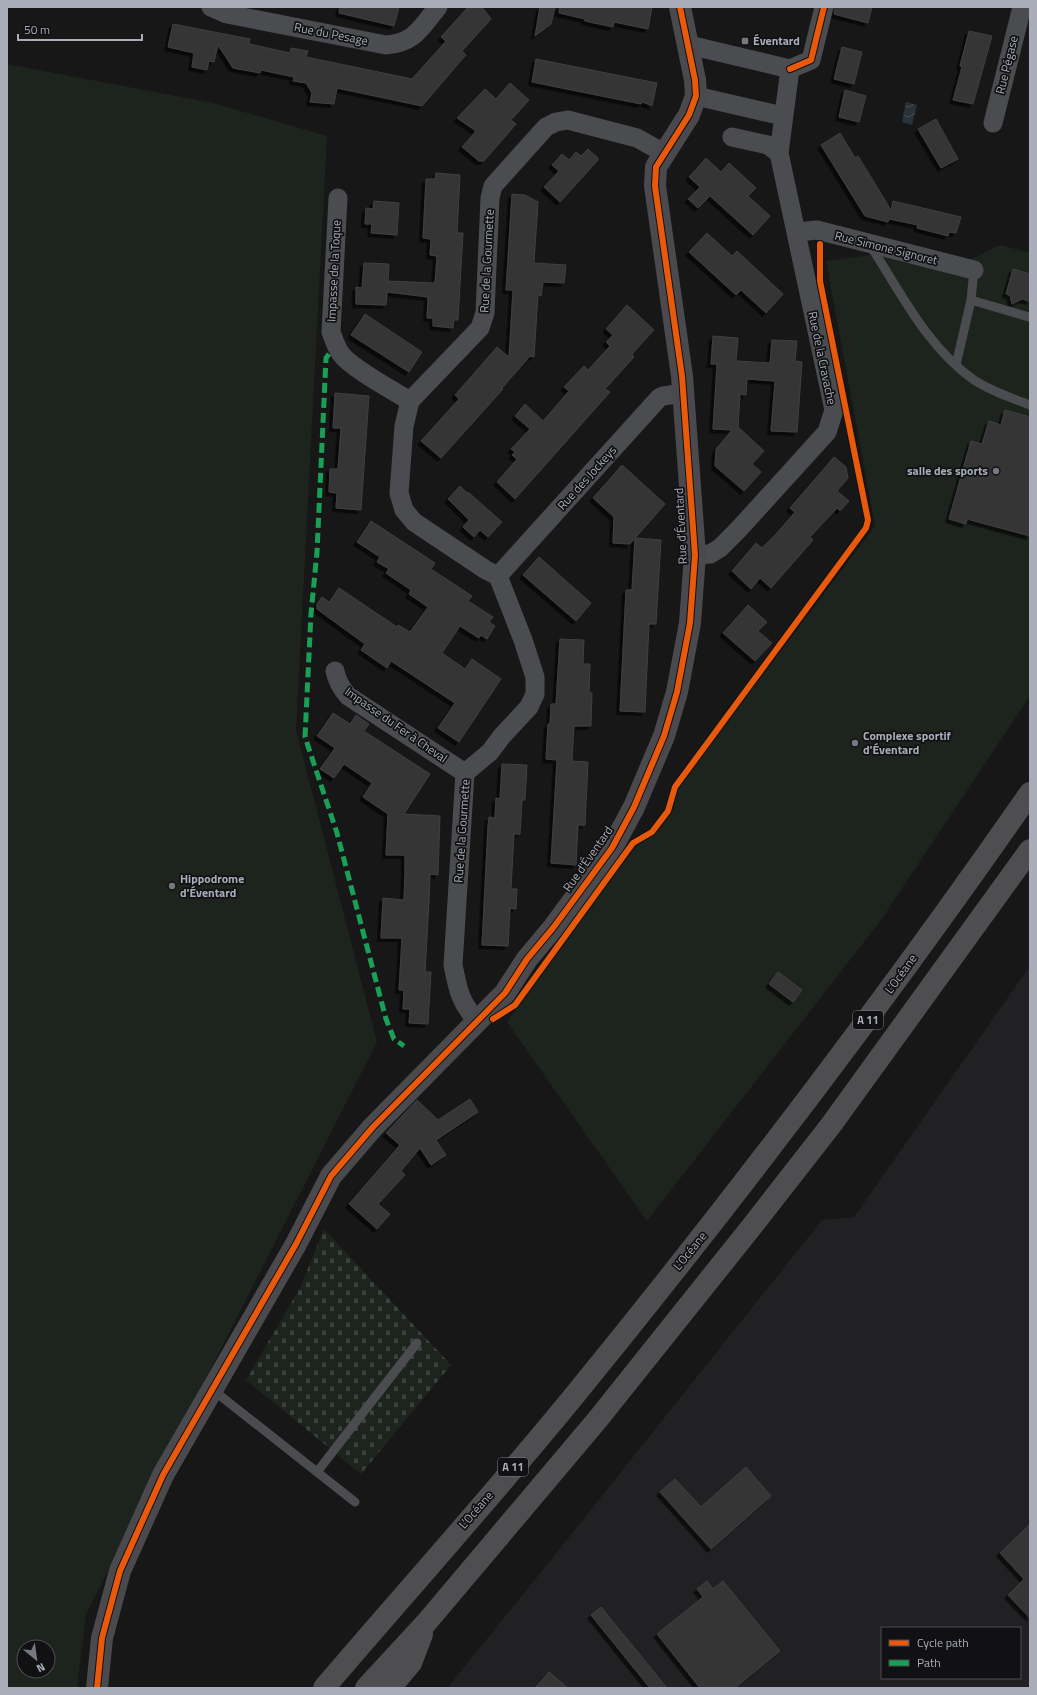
<svg xmlns="http://www.w3.org/2000/svg" width="1037" height="1695" font-family="'Titillium Web',sans-serif">
  <defs>
    <pattern id="cemetery-stones" width="16" height="16" patternUnits="userSpaceOnUse"><rect width="16" height="16" fill="#1d241e"/><path d="M2 7V4a2 2 0 0 1 4 0v3zM10 15v-3a2 2 0 0 1 4 0v3z" fill="#3b413d"/></pattern>
    <pattern id="water-waves" width="16" height="10" patternUnits="userSpaceOnUse"><rect width="16" height="10" fill="#2a3239"/><path d="M0 5q4-4 8 0t8 0" fill="none" stroke="#464d54"/></pattern>
    <filter id="shadow"><feDropShadow dx="-3.5" dy="3.5" stdDeviation="0" flood-color="#0009"/></filter>
  </defs>
  <rect width="100%" height="100%" fill="#171717"/>
  <!-- built -->
  <path fill="#212123" fill-rule="evenodd" d="M 1030,966 L 1030,1688 L 447,1688 L 542,1571 L 822,1220 L 854,1217 ZM 882,1628 L 1020,1628 L 1020,1678 L 882,1678 Z"/>
  <!-- cemetery -->
  <path fill="url(#cemetery-stones)" d="M 324,1229 L 451,1365 L 361,1474 L 246,1380 L 300,1288 Z"/>
  <!-- pitch -->
  <path fill="#1d241e" fill-rule="evenodd" d="M 7,64 L 213,103 L 327,136 L 296,730 L 377,1042 L 86,1614 L 77,1688 L 7,1688 ZM 24,1647 L 48,1647 L 48,1671 L 24,1671 Z
    M 1000,245 L 1030,253 L 1030,696 L 881,920 L 647,1221 L 507,1022 L 636,846 L 654,834 L 674,809 L 677,789 L 875,526 L 826,261 L 878,254 L 967,261 Z"/>
  <!-- water -->
  <path fill="url(#water-waves)" d="M 906,102 L 917,105 L 912,125 L 902,122 Z"/>
  <!-- building -->
  <path fill="#353536" stroke="#3f4043" filter="url(#shadow)" d="M 340,7 L 399,7 L 394,26 L 339,13 Z
    M 468,7 L 482,7 L 491,19 L 462,51 L 466,55 L 464,57 L 422,106 L 337,88 L 334,104 L 310,102 L 312,93 L 306,83 L 293,81 L 294,77 L 261,70 L 260,73 L 233,68 L 218,45 L 214,62 L 209,61 L 207,70 L 192,67 L 194,53 L 168,47 L 173,24 L 250,39 L 249,44 L 290,53 L 291,48 L 308,51 L 306,57 L 412,79 L 446,41 L 441,37 Z
    M 540,7 L 555,7 L 551,24 L 535,36 Z
    M 560,7 L 652,7 L 648,29 L 614,22 L 613,27 L 585,21 L 585,19 L 559,13 Z
    M 835,7 L 872,7 L 868,23 L 834,14 Z
    M 969,31 L 992,36 L 973,104 L 953,100 L 962,67 L 960,66 Z
    M 842,47 L 862,52 L 854,84 L 834,79 Z
    M 536,59 L 657,83 L 652,106 L 643,102 L 641,104 L 532,82 Z
    M 510,83 L 529,100 L 511,120 L 516,124 L 484,161 L 479,161 L 462,147 L 476,131 L 457,118 L 485,89 L 496,99 Z
    M 845,90 L 866,96 L 859,122 L 839,117 Z
    M 936,119 L 958,159 L 941,168 L 918,129 Z
    M 840,133 L 855,158 L 858,156 L 891,210 L 893,201 L 961,217 L 956,233 L 949,232 L 948,236 L 917,228 L 918,225 L 889,219 L 888,222 L 865,216 L 821,145 Z
    M 588,149 L 598,158 L 598,160 L 560,202 L 544,187 L 559,171 L 552,165 L 562,154 L 569,160 L 576,152 L 581,156 Z
    M 706,158 L 721,172 L 729,163 L 756,188 L 748,196 L 770,216 L 753,235 L 710,196 L 698,208 L 688,199 L 700,187 L 689,177 Z
    M 436,173 L 460,175 L 457,233 L 463,233 L 458,320 L 454,320 L 453,328 L 433,326 L 433,318 L 427,318 L 428,297 L 387,292 L 386,305 L 356,304 L 356,287 L 362,288 L 364,263 L 389,264 L 388,281 L 435,283 L 437,256 L 430,255 L 431,239 L 423,238 L 426,179 L 435,179 Z
    M 512,194 L 525,195 L 538,202 L 534,263 L 566,265 L 564,283 L 543,282 L 541,296 L 538,295 L 534,357 L 530,356 L 502,388 L 503,389 L 441,458 L 421,441 L 459,399 L 455,395 L 497,347 L 509,357 L 513,290 L 506,290 Z
    M 374,201 L 399,203 L 397,235 L 371,233 L 372,224 L 365,224 L 366,208 L 373,209 Z
    M 707,233 L 732,256 L 737,251 L 783,294 L 766,313 L 741,290 L 736,295 L 689,252 Z
    M 1013,269 L 1030,274 L 1030,301 L 1022,299 L 1012,304 L 1010,295 L 1006,294 Z
    M 627,305 L 654,330 L 632,354 L 634,357 L 605,389 L 610,392 L 515,499 L 497,482 L 517,459 L 512,455 L 515,452 L 511,449 L 530,429 L 515,416 L 525,404 L 543,421 L 569,391 L 564,387 L 584,366 L 588,370 L 610,346 L 606,342 L 613,335 L 606,329 Z
    M 365,314 L 422,352 L 409,372 L 351,335 Z
    M 713,336 L 738,338 L 736,361 L 770,363 L 772,340 L 797,341 L 795,361 L 802,362 L 797,432 L 771,431 L 775,381 L 747,379 L 746,395 L 740,394 L 738,427 L 764,451 L 752,464 L 761,472 L 744,491 L 715,466 L 716,449 L 732,430 L 713,429 L 717,364 L 711,364 Z
    M 335,393 L 369,396 L 361,510 L 336,508 L 337,493 L 329,492 L 330,469 L 338,469 L 341,428 L 333,428 Z
    M 1005,410 L 1030,417 L 1030,536 L 967,519 L 966,524 L 949,519 L 971,441 L 982,444 L 989,421 L 1001,425 Z
    M 834,457 L 846,467 L 848,478 L 837,491 L 849,501 L 840,511 L 837,508 L 810,537 L 813,540 L 771,588 L 760,578 L 751,589 L 732,571 L 756,543 L 762,548 L 776,534 L 795,512 L 790,508 Z
    M 622,465 L 665,504 L 630,544 L 613,543 L 614,517 L 593,498 Z
    M 460,486 L 467,493 L 468,492 L 502,522 L 488,537 L 480,530 L 474,537 L 463,527 L 469,520 L 448,499 Z
    M 371,521 L 435,563 L 431,569 L 472,596 L 468,601 L 493,617 L 489,622 L 495,626 L 487,639 L 481,635 L 479,638 L 460,626 L 442,653 L 465,669 L 472,659 L 501,679 L 459,742 L 438,728 L 455,703 L 391,661 L 387,668 L 361,650 L 365,644 L 317,609 L 317,604 L 322,597 L 329,602 L 339,588 L 397,627 L 398,625 L 410,632 L 428,607 L 409,594 L 411,590 L 386,573 L 389,569 L 377,562 L 380,557 L 357,542 Z
    M 635,538 L 661,540 L 656,624 L 649,624 L 645,712 L 620,711 L 626,590 L 632,590 Z
    M 539,557 L 591,603 L 576,621 L 523,575 Z
    M 748,605 L 767,622 L 758,631 L 772,643 L 755,661 L 723,633 Z
    M 560,639 L 584,640 L 583,664 L 590,664 L 589,693 L 592,693 L 591,726 L 574,726 L 572,761 L 588,762 L 585,825 L 578,825 L 576,865 L 551,863 L 557,760 L 546,759 L 548,724 L 550,724 L 551,704 L 556,704 Z
    M 333,713 L 350,724 L 356,715 L 369,724 L 364,731 L 430,774 L 404,814 L 440,816 L 438,875 L 430,874 L 429,901 L 425,972 L 431,972 L 428,1024 L 409,1023 L 410,1009 L 403,1009 L 404,990 L 399,990 L 402,938 L 381,938 L 383,898 L 404,900 L 405,873 L 405,855 L 386,855 L 388,814 L 363,797 L 372,783 L 344,764 L 334,778 L 320,769 L 335,748 L 317,736 Z
    M 502,764 L 527,765 L 525,800 L 522,800 L 520,834 L 514,834 L 511,889 L 517,889 L 516,909 L 510,908 L 508,946 L 482,945 L 488,826 L 489,817 L 495,818 L 496,798 L 500,799 Z
    M 778,972 L 802,990 L 793,1002 L 769,984 Z
    M 470,1099 L 478,1112 L 436,1140 L 446,1155 L 431,1165 L 420,1148 L 401,1171 L 405,1175 L 378,1204 L 390,1214 L 377,1229 L 349,1204 L 400,1145 L 386,1133 L 417,1100 L 438,1120 Z
    M 746,1467 L 771,1496 L 711,1549 L 660,1492 L 675,1479 L 701,1507 Z
    M 1030,1524 L 1030,1618 L 1008,1595 L 1024,1579 L 1000,1553 Z
    M 707,1581 L 713,1589 L 723,1581 L 780,1651 L 735,1688 L 700,1688 L 657,1634 L 703,1597 L 697,1589 Z
    M 601,1607 L 667,1688 L 650,1688 L 591,1615 Z
    M 549,1672 L 568,1688 L 535,1688 Z"/>
  <g fill="none" stroke-linecap="round" stroke-linejoin="round">
    <!-- lane -->
    <path stroke="#4b4c50" stroke-width="9" d="M 870,245 C 901,293 927,347 974,380 C 991,391 1011,398 1030,405
      M 971,300 L 1029,317
      M 956,365 L 971,300 L 974,270
      M 213,1390 L 355,1502
      M 317,1472 L 417,1343"/>
    <!-- street -->
    <path stroke="#4b4c50" stroke-width="19" d="M 211,7 L 227,14 L 386,45 C 415,43 421,27 438,7
      M 689,45 L 790,69 L 811,60 L 824,7
      M 696,96 L 783,116
      M 993,123 L 1022,7
      M 779,153 L 790,69
      M 338,198 L 331,332 C 334,340 336,347 341,354 C 351,368 394,391 410,401
      M 797,232 L 817,230 L 974,270
      M 695,555 L 710,554 L 720,548 L 738,530 L 827,432 L 834,410 L 779,153 L 768,145 L 732,137
      M 498,576 L 659,398 L 663,396 L 684,393
      M 335,671 C 337,681 341,688 348,696 L 465,773
      M 477,1021 C 460,1002 458,990 453,965 L 465,773 L 490,752 L 502,736 L 529,707 L 535,694 L 535,677 L 523,640 L 498,576 L 486,570 L 414,522 L 404,510 L 399,493 L 404,426 L 410,401 L 480,328 L 485,313 L 490,198 L 493,186 L 546,127 L 556,122 L 568,120 L 637,138 L 664,153"/>
    <!-- secondary -->
    <path stroke="#4a4a4e" stroke-width="22" d="M 97,1688 L 102,1638 L 120,1571 L 163,1475 L 296,1244 L 331,1176 L 373,1127 L 505,993 L 527,959 L 553,928 L 612,848 L 634,807 L 664,736 L 677,692 L 690,623 L 695,555 L 682,376 L 655,186 L 656,167 L 689,115 L 696,96 L 695,80 L 680,7"/>
    <!-- highway -->
    <path stroke="#4e4e51" stroke-width="22" d="M 324,1688 C 407,1591 493,1495 574,1396 C 733,1201 886,1000 1030,793
      M 366,1688 L 426,1623 L 598,1419 L 753,1225 L 831,1125 L 1030,850
      M 390,1688 L 411,1663 L 422,1634"/>
    <!-- quiet -->
    <path stroke="#1a9f57" stroke-width="5" stroke-dasharray="10 5" stroke-linecap="butt" d="M 329,354 L 326,358 L 317,552 L 311,614 L 305,737 L 337,833 L 386,1019 L 394,1039 L 404,1046"/>
    <defs>
      <path id="cycleway" d="M 790,69 L 811,60 L 824,7
        M 493,1019 L 515,1005 L 633,843 L 652,832 L 668,811 L 675,787 L 866,528 L 868,520 L 820,281 L 820,244
        M 97,1688 L 102,1638 L 120,1571 L 163,1475 L 296,1244 L 331,1176 L 373,1127 L 505,993 L 527,959 L 553,928 L 612,848 L 634,807 L 664,736 L 677,692 L 690,623 L 695,555 L 682,376 L 655,186 L 656,167 L 689,115 L 696,96 L 695,80 L 680,7"/>
    </defs>
    <!-- cycleway casing -->
    <use href="#cycleway" stroke="#111113" stroke-width="8"/>
    <!-- cycleway -->
    <use href="#cycleway" stroke="#e8590c" stroke-width="6"/>
  </g>
  <!-- markers -->
  <g fill="#757880" stroke="#111113" stroke-width="1.5">
    <rect x="741" y="37" width="8" height="8" rx="2"/>
    <circle cx="996" cy="471" r="4"/>
    <circle cx="855" cy="743" r="4"/>
    <circle cx="172" cy="886" r="4"/>
  </g>
  <g text-anchor="middle" stroke-width="3.5" stroke-linejoin="round" paint-order="stroke">
    <!-- shield labels -->
    <g fill="#111113" stroke="#7b7e86" stroke-width="1">
      <rect x="853" y="1011" width="30" height="18" rx="3"/>
      <rect x="498" y="1458" width="30" height="18" rx="3"/>
    </g>
    <g font-size="11" font-weight="bold" fill="#a8adb8">
      <text x="868" y="1024">A 11</text>
      <text x="513" y="1471">A 11</text>
    </g>
    <!-- street labels -->
    <g font-size="12" fill="#a8adb8" stroke="#111113">
      <text transform="translate(331 34) rotate(11)" y="4">Rue du Pesage</text>
      <text transform="translate(1007 65) rotate(-76)" y="4">Rue Pégase</text>
      <text transform="translate(886 248) rotate(14)" y="4">Rue Simone Signoret</text>
      <text transform="translate(487 261) rotate(-87)" y="4">Rue de la Gourmette</text>
      <text transform="translate(334 271) rotate(-87)" y="4">Impasse de la Toque</text>
      <text transform="translate(822 358) rotate(78)" y="4">Rue de la Cravache</text>
      <text transform="translate(587 478) rotate(-48)" y="4">Rue des Jockeys</text>
      <text transform="translate(681 526) rotate(-93)" y="4">Rue d'Éventard</text>
      <text transform="translate(396 725) rotate(35)" y="4">Impasse du Fer à Cheval</text>
      <text transform="translate(462 831) rotate(-86)" y="4">Rue de la Gourmette</text>
      <text transform="translate(588 859) rotate(-55)" y="4">Rue d'Éventard</text>
      <text transform="translate(901 974) rotate(-54)" y="4">L’Océane</text>
      <text transform="translate(690 1251) rotate(-51)" y="4">L’Océane</text>
      <text transform="translate(476 1510) rotate(-49)" y="4">L’Océane</text>
    </g>
    <!-- poi labels -->
    <g font-size="12" font-weight="bold" fill="#a8adb8" stroke="#111113" text-anchor="start">
      <text x="753" y="45">Éventard</text>
      <text x="988" y="475" text-anchor="end">salle des sports</text>
      <text x="863" y="740">Complexe sportif<tspan x="863" dy="14">d'Éventard</tspan></text>
      <text x="180" y="883">Hippodrome<tspan x="180" dy="14">d'Éventard</tspan></text>
    </g>
  </g>
  <!-- border -->
  <rect width="1037" height="1695" fill="none" stroke="#a8adb8" stroke-width="16"/>
  <!-- legend -->
  <rect x="881" y="1627" width="140" height="52" fill="#111113" stroke="#4d4f55"/>
  <rect x="889" y="1640" width="20" height="6" fill="#e8590c" stroke="#4d4f55"/>
  <text x="917" y="1647" font-size="12" fill="#a8adb8">Cycle path</text>
  <rect x="889" y="1660" width="20" height="6" fill="#1a9f57" stroke="#4d4f55"/>
  <text x="917" y="1667" font-size="12" fill="#a8adb8">Path</text>
  <!-- north arrow -->
  <g transform="translate(36 1659) rotate(151)"><circle r="19" fill="#111113" stroke="#4d4f55"/>
  <path d="M0-3L7 15L0 10L-7 15Z" fill="#757880"/>
  <text y="-6" font-size="11" font-weight="bold" text-anchor="middle" fill="#a8adb8">N</text>
  </g>
  <!-- scale -->
  <path d="M18 34v6h124v-6" fill="none" stroke="#a8adb8" stroke-width="2"/>
  <text x="24" y="34" font-size="12" fill="#a8adb8" stroke="#111113" stroke-width="3" paint-order="stroke">50 m</text>
</svg>
